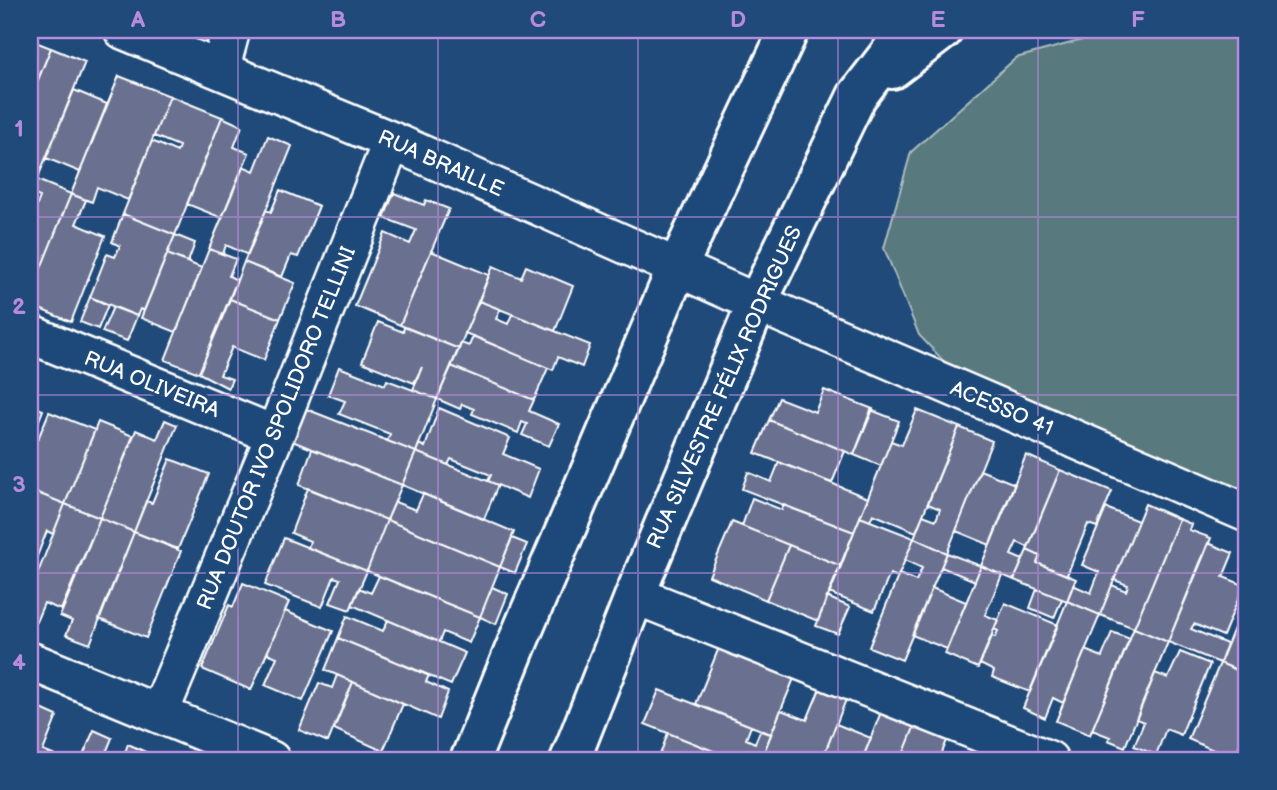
<svg xmlns="http://www.w3.org/2000/svg" width="1277" height="790" font-family="'Balsamiq Sans',sans-serif">
  <rect width="100%" height="100%" fill="#1f4a7a"/>
  <filter id="ink" filterUnits="userSpaceOnUse"><feTurbulence type="fractalNoise" baseFrequency=".0143" numOctaves="2"/><feDisplacementMap in="SourceGraphic" scale="14" xChannelSelector="R" yChannelSelector="G"/><feConvolveMatrix kernelMatrix="1 2 1 2 8 2 1 2 1" color-interpolation-filters="sRGB"/></filter>
  <g filter="url(#ink)">
    <!-- green -->
    <path fill="#59797e" stroke="#acbcbe" stroke-width="2" d="M 1119,30 L 1200,30 L 1247,38 L 1247,500 L 968,387 L 919,335 L 884,248 L 911,152 L 1016,58 Z"/>
    <!-- building -->
    <path fill="#6a7190" stroke="#fff" stroke-width="2" d="M 33,41 L 51,48 L 39,77 L 30,74 L 30,49 Z
      M 51,48 L 85,62 L 37,180 L 30,177 L 30,100 Z
      M 119,76 L 170,96 L 128,200 L 97,187 L 92,202 L 71,194 Z
      M 30,80 L 37,83 L 30,100 Z
      M 74,90 L 107,104 L 80,172 L 46,158 Z
      M 170,96 L 222,117 L 175,235 L 123,214 L 152,141 L 177,152 L 179,146 L 154,136 Z
      M 222,117 L 242,126 L 234,147 L 249,153 L 222,218 L 187,204 Z
      M 268,136 L 292,146 L 248,255 L 226,245 L 223,254 L 209,249 L 243,166 L 254,171 Z
      M 30,177 L 37,180 L 30,200 Z
      M 37,180 L 71,194 L 30,295 L 30,223 L 40,197 L 32,194 Z
      M 280,190 L 319,206 L 298,257 L 291,255 L 282,277 L 244,262 L 266,210 L 271,212 Z
      M 394,193 L 424,205 L 426,200 L 449,209 L 400,325 L 355,306 L 385,233 L 410,244 L 416,230 L 384,218 Z
      M 71,194 L 86,200 L 76,224 L 105,236 L 71,322 L 30,305 L 30,295 Z
      M 123,214 L 175,235 L 144,311 L 140,309 L 137,316 L 90,297 L 107,254 L 115,257 L 120,246 L 112,242 Z
      M 175,235 L 195,243 L 188,262 L 167,254 Z
      M 209,249 L 236,259 L 229,276 L 237,280 L 199,373 L 165,360 Z
      M 431,251 L 489,275 L 459,349 L 400,325 Z
      M 167,254 L 202,268 L 176,332 L 141,318 Z
      M 244,262 L 295,283 L 280,319 L 230,299 Z
      M 493,266 L 521,278 L 526,266 L 573,286 L 555,331 L 479,301 Z
      M 90,297 L 108,305 L 98,329 L 80,322 Z
      M 230,299 L 280,319 L 264,360 L 232,347 L 220,375 L 232,379 L 228,388 L 199,373 Z
      M 479,301 L 500,309 L 496,319 L 508,324 L 512,314 L 590,345 L 582,367 L 558,357 L 553,370 L 465,333 Z
      M 113,307 L 137,316 L 127,341 L 102,332 Z
      M 378,322 L 403,332 L 404,327 L 459,349 L 437,399 L 413,390 L 422,367 L 414,383 L 362,362 Z
      M 473,336 L 548,368 L 534,400 L 451,366 L 461,343 L 469,346 Z
      M 451,366 L 534,400 L 529,411 L 559,424 L 549,446 L 522,435 L 527,424 L 522,422 L 518,433 L 472,414 L 474,409 L 462,404 L 460,409 L 437,399 Z
      M 339,367 L 385,385 L 387,380 L 437,399 L 416,452 L 387,441 L 390,434 L 339,414 L 345,401 L 328,395 Z
      M 824,390 L 873,409 L 854,455 L 769,420 L 779,398 L 815,412 Z
      M 30,405 L 43,410 L 30,443 Z
      M 439,408 L 510,438 L 503,454 L 539,469 L 528,498 L 488,481 L 491,475 L 451,459 L 448,465 L 416,452 L 419,444 L 425,447 Z
      M 306,409 L 416,452 L 402,485 L 292,441 Z
      M 871,410 L 899,421 L 881,466 L 854,455 Z
      M 917,410 L 959,427 L 916,532 L 873,514 L 870,521 L 860,517 L 891,441 L 902,445 Z
      M 49,412 L 95,430 L 65,504 L 30,490 L 30,443 L 32,437 L 38,439 Z
      M 165,420 L 177,425 L 134,532 L 100,518 L 136,430 L 157,439 Z
      M 769,420 L 845,451 L 832,483 L 755,453 Z
      M 98,422 L 133,436 L 100,518 L 65,504 Z
      M 959,427 L 992,441 L 947,553 L 914,538 L 923,515 L 936,520 L 940,509 L 928,504 Z
      M 312,449 L 402,485 L 387,520 L 299,485 Z
      M 416,452 L 498,485 L 484,519 L 402,485 Z
      M 1026,455 L 1060,470 L 1028,547 L 1017,542 L 1011,555 L 1023,560 L 1014,580 L 981,566 Z
      M 170,459 L 209,474 L 178,549 L 134,532 L 146,501 L 152,503 Z
      M 779,462 L 868,498 L 854,532 L 742,489 L 748,472 L 771,482 Z
      M 980,470 L 1015,484 L 990,545 L 956,531 Z
      M 1060,470 L 1112,491 L 1097,527 L 1088,524 L 1067,575 L 1037,563 L 1040,556 L 1027,550 Z
      M 308,488 L 387,520 L 367,571 L 308,548 L 310,541 L 291,533 Z
      M 30,490 L 65,504 L 53,534 L 47,531 L 30,574 Z
      M 423,494 L 514,532 L 500,567 L 387,520 L 395,502 L 416,510 Z
      M 752,498 L 782,510 L 783,505 L 854,532 L 841,566 L 742,526 Z
      M 65,504 L 100,518 L 61,610 L 44,603 L 36,622 L 30,620 L 30,593 Z
      M 1145,504 L 1179,519 L 1134,628 L 1100,615 L 1112,585 L 1126,591 L 1128,585 L 1114,580 Z
      M 1106,508 L 1138,521 L 1100,615 L 1067,601 L 1073,585 L 1091,593 L 1099,572 L 1082,565 Z
      M 860,517 L 914,538 L 898,577 L 890,574 L 874,611 L 829,593 Z
      M 100,518 L 134,532 L 90,644 L 66,635 L 72,621 L 60,616 Z
      M 1179,519 L 1191,524 L 1189,530 L 1211,538 L 1168,642 L 1134,628 Z
      M 387,520 L 500,567 L 480,617 L 367,571 Z
      M 732,522 L 789,545 L 766,600 L 709,576 Z
      M 134,532 L 181,551 L 146,638 L 99,619 Z
      M 284,538 L 367,571 L 350,610 L 330,603 L 340,579 L 334,577 L 322,607 L 265,585 Z
      M 512,538 L 527,544 L 515,573 L 500,567 Z
      M 914,538 L 947,553 L 902,660 L 869,647 L 899,574 L 916,581 L 922,568 L 905,560 Z
      M 1208,543 L 1233,553 L 1223,577 L 1244,585 L 1223,636 L 1194,624 L 1191,629 L 1227,644 L 1220,663 L 1168,642 Z
      M 789,545 L 841,566 L 818,621 L 766,600 Z
      M 1027,550 L 1040,556 L 1037,563 L 1076,579 L 1067,601 L 1014,580 Z
      M 947,553 L 981,566 L 975,581 L 941,567 Z
      M 981,566 L 1002,575 L 985,615 L 998,620 L 978,668 L 945,654 Z
      M 379,576 L 480,617 L 469,643 L 443,632 L 439,642 L 352,605 L 359,588 L 371,593 Z
      M 243,583 L 289,602 L 251,690 L 202,669 L 229,605 L 233,607 Z
      M 492,587 L 508,594 L 496,624 L 480,617 Z
      M 932,588 L 966,602 L 947,649 L 912,635 Z
      M 1037,589 L 1062,599 L 1054,618 L 1030,608 Z
      M 1247,596 L 1247,662 L 1241,659 L 1236,670 L 1220,663 Z
      M 827,597 L 850,607 L 838,634 L 816,626 Z
      M 1067,601 L 1100,615 L 1063,703 L 1053,698 L 1045,718 L 1023,708 Z
      M 1005,603 L 1058,625 L 1030,692 L 992,677 L 994,671 L 980,664 L 992,636 L 995,637 L 998,631 L 994,629 Z
      M 285,611 L 333,631 L 303,701 L 265,685 L 277,657 L 267,653 Z
      M 347,616 L 383,631 L 388,620 L 465,653 L 451,685 L 338,638 Z
      M 1134,628 L 1168,642 L 1125,747 L 1108,740 L 1110,737 L 1092,730 Z
      M 1112,632 L 1130,639 L 1090,735 L 1056,721 L 1085,650 L 1102,657 Z
      M 338,638 L 429,675 L 426,682 L 448,692 L 438,719 L 325,670 Z
      M 720,645 L 795,676 L 771,734 L 696,704 Z
      M 1180,652 L 1210,664 L 1181,735 L 1166,729 L 1156,755 L 1134,746 L 1144,722 L 1136,719 L 1155,673 L 1168,678 Z
      M 1220,663 L 1247,674 L 1247,725 L 1234,759 L 1188,739 Z
      M 337,675 L 353,682 L 328,742 L 299,730 L 319,683 L 332,688 Z
      M 353,682 L 403,704 L 383,751 L 334,729 Z
      M 821,686 L 847,697 L 822,760 L 761,760 L 781,710 L 807,720 Z
      M 659,690 L 751,726 L 746,739 L 755,743 L 760,731 L 771,734 L 761,760 L 736,760 L 645,724 Z
      M 30,705 L 39,708 L 30,731 Z
      M 39,708 L 57,716 L 43,751 L 65,760 L 30,760 L 34,750 L 30,748 L 30,731 Z
      M 881,712 L 915,725 L 901,760 L 862,760 Z
      M 836,724 L 871,738 L 862,760 L 822,760 Z
      M 915,725 L 948,738 L 939,760 L 901,760 Z
      M 94,730 L 112,738 L 103,760 L 81,760 Z
      M 668,733 L 736,760 L 658,760 Z
      M 1247,743 L 1247,760 L 1240,760 Z
      M 128,744 L 148,753 L 145,760 L 122,760 Z
      M 977,751 L 1001,760 L 974,760 Z"/>
    <g fill="none" stroke-linecap="round" stroke-linejoin="round">
      <defs>
        <path id="street" d="M 123,30 L 392,141 L 757,303 L 1247,513
          M 220,70 L 231,30
          M 30,334 L 275,435
          M 635,595 L 1049,760
          M 30,661 L 271,760
          M 159,714 L 275,435 L 392,141"/>
        <path id="secondary" d="M 892,69 L 943,30
          M 470,760 L 519,639 L 677,268 L 789,30
          M 570,760 L 635,595 L 757,303 L 857,96 L 908,30"/>
      </defs>
      <!-- street casing -->
      <use href="#street" stroke="#fff" stroke-width="42"/>
      <!-- secondary casing -->
      <use href="#secondary" stroke="#fff" stroke-width="44"/>
      <!-- street -->
      <use href="#street" stroke="#1f4a7a" stroke-width="37"/>
      <!-- secondary -->
      <use href="#secondary" stroke="#1f4a7a" stroke-width="38"/>
    </g>
  </g>
  <!-- grid -->
  <path fill="none" stroke="#b68bdc" stroke-width="2" stroke-opacity="0.55" d="M 238,30 L 238,760M 438,30 L 438,760M 638,30 L 638,760M 838,30 L 838,760M 1038,30 L 1038,760M 30,217 L 1247,217M 30,395 L 1247,395M 30,573 L 1247,573"/>
  <g text-anchor="middle" stroke-width="6" stroke-linejoin="round" paint-order="stroke">
    <!-- street labels -->
    <g font-size="21" fill="#fff" stroke="#1f4a7a">
      <text transform="translate(441 163) rotate(24)" y="7">RUA BRAILLE</text>
      <text transform="translate(152 384) rotate(22)" y="7">RUA OLIVEIRA</text>
      <text transform="translate(724 387) rotate(-66)" y="7">RUA SILVESTRE FÉLIX RODRIGUES</text>
      <text transform="translate(1002 408) rotate(23)" y="7">ACESSO 41</text>
      <text transform="translate(276 428) rotate(-68)" y="7">RUA DOUTOR IVO SPOLIDORO TELLINI</text>
    </g>
  </g>
  <!-- margin -->
  <rect width="1277" height="790" fill="none" stroke="#1f4a7a" stroke-width="77"/>
  <rect x="38" y="38" width="1200" height="714" fill="none" stroke="#b68bdc" stroke-width="2.5"/>
  <g font-size="23" text-anchor="middle" font-weight="bold" fill="#b68bdc">
    <text x="138" y="27">A</text>
    <text x="338" y="27">B</text>
    <text x="538" y="27">C</text>
    <text x="738" y="27">D</text>
    <text x="938" y="27">E</text>
    <text x="1138" y="27">F</text>
    <text x="19" y="136">1</text>
    <text x="19" y="314">2</text>
    <text x="19" y="492">3</text>
    <text x="19" y="670">4</text>
  </g>
</svg>
